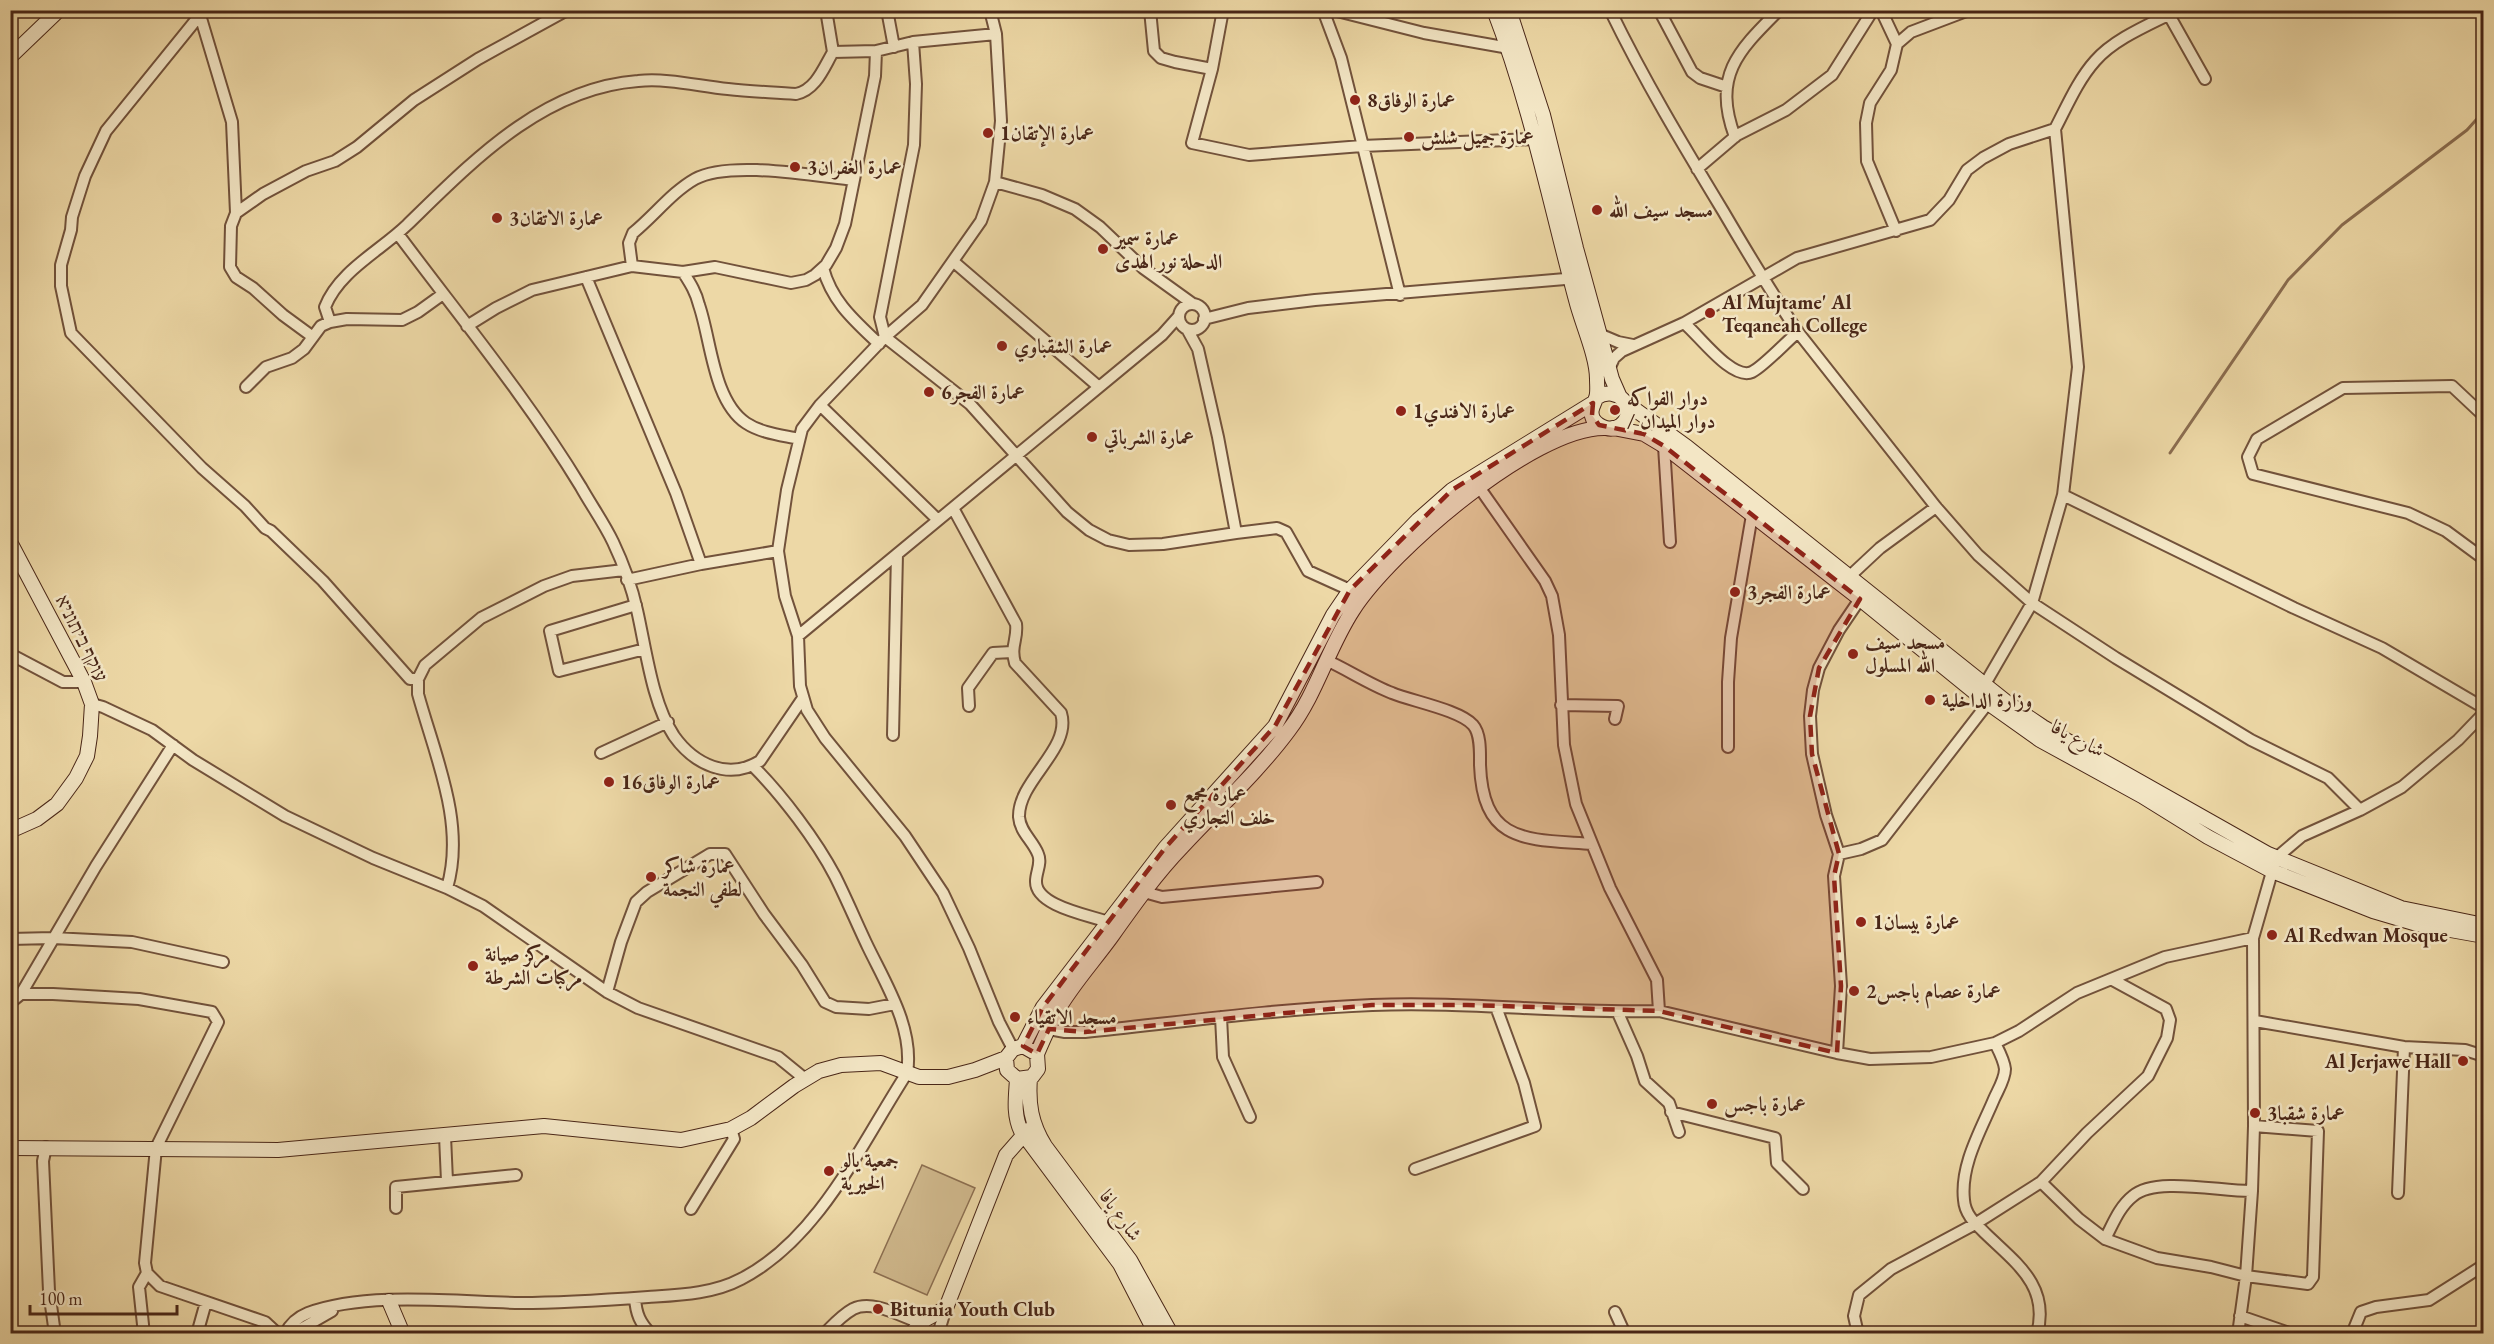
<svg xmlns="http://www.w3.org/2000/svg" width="2494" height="1344" font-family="'EB Garamond',Amiri,'Frank Ruhl Libre',serif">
  <rect width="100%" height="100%" fill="#edd8a6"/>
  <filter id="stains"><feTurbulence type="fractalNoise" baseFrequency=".00333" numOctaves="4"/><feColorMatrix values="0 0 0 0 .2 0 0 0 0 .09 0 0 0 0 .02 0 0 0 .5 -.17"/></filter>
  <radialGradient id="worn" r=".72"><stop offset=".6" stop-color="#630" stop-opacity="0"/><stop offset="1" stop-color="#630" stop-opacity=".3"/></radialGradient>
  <!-- green -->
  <path fill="#d1ba8e" stroke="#8d7052" stroke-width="1.5" d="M 922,1165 L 975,1188 L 927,1295 L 874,1272 Z"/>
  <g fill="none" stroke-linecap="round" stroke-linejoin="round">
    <!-- stream -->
    <path stroke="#8a6c4f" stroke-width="3" d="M 2170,453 L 2288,280 L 2342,225 L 2467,130 L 2484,111"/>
    <defs>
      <path id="street" d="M 204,10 L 106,131 L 85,176 L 72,217 L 71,230 L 61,265 L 61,286 L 71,333 L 202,468 L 245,506 L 265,528 L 271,531 L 323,581 L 410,679 L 418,679
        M 826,10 L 833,52
        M 887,10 L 894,47
        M 990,10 L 996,34 L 1001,121 L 995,182 L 981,221 L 922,305 L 885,337 L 820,405 L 802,429 L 787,490 L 778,551 L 785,596 L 798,636 L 800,686 L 807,710 L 825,738 L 905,836 L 943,893 L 969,948 L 999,1022 L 1013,1049
        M 1150,10 L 1154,51 L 1161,58 L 1175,62 L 1212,69
        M 1223,10 L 1212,69 L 1192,143 L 1249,155 L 1362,146 L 1534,139
        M 1323,10 L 1341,58 L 1400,295
        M 1333,10 L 1424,33 L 1509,48
        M 1610,10 C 1644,80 1683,145 1723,211 C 1747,252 1771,292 1798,332
        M 1659,10 L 1692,72 L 1700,78 L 1727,87
        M 1881,10 L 1897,44
        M 200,15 L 232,122 L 236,213
        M 2169,15 L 2205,79
        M 913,42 L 916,84 L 914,145 L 880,317 L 885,337 L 970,404 L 1067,512 L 1089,530 L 1108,540 L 1129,545 L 1163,544 L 1236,533
        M 1735,137 C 1712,76 1738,51 1779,10
        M 1697,169 L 1737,135 L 1786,110 L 1832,75 L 1873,10
        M 995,182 L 1042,195 L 1075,209 L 1100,227 L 1143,268 L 1193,304
        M 1896,231 L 1867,161 L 1866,123 L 1870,103 L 1891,70 L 1897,44 L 1911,32 L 1969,10
        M 398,234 C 460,317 527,398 581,487 C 591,505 604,523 613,542 C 623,563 632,588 637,610 C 646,649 652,703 674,736 C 694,764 728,781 760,761 L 803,698
        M 954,262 L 1099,387
        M 632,266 L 629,243 L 633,233 C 654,216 672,192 695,179 C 729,160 815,176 854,180
        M 823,268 C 832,302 855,321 879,344
        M 683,272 C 690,283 696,292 699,305 C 711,339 713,401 746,423 C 761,433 781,435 799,439
        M 586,277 L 676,493 L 701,564
        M1179 317a13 13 0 1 1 26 0a13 13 0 1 1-26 0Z
        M 1204,319 L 1248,308 L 1315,300 L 1577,278
        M 330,322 L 325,307 C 339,271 380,251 407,225 C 472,162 542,88 638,81 C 668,78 698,86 728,89 C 751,92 774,92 796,94 C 816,90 824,67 833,52 L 876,51 L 913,42 L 996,34
        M 1684,323 C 1699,335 1732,381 1752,372 C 1763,367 1787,341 1798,332 L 1936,507 L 1978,555 L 2032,603 L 2116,658 L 2251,740 L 2328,778 L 2360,810
        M 467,326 L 496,308 L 532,290 L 632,266 L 683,272 L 715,267 L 791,283 L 806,280 L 815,275 L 826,265 L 836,248 L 845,224 L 875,76 L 876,51
        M 1187,329 L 1198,349 L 1218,437 L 1236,533 L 1277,528 L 1286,532 L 1308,571 L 1350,590
        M 1599,334 L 1618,342 L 1633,345
        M 313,337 L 283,315 L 253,288 L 236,277 L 230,267 L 231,226 L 236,213 L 263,194 L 306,171 L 335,161 L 357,147 L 414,100 L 478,59 L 567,10
        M 1609,369 L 1614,358 L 1622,351 L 1684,323 L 1797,258 L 1930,220 L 1949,200 L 1967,170 L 1983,158 L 2009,144 L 2055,129 C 2067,106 2078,80 2095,61 C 2115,38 2151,24 2178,10
        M 246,387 L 266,367 L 292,358 L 304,349 L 321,326 L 330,322 L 347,319 L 402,320 L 418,312 L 443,294
        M 820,405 L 938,520
        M 2484,416 L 2452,386 L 2343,388 L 2257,439 L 2248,457 L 2253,474 L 2408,513 L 2446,531 L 2484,559
        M 1664,446 L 1670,542
        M 1479,487 L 1545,581 L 1552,596 L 1559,635 L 1564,745 L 1576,804 L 1610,888 L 1657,980 L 1659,1011 L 1837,1053 L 1841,986 L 1834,876 L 1839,854 L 1826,815 L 1812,754 L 1810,716 L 1813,690 L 1819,668 L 1839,630 L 1860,599
        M 2063,495 L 2294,608 L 2382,648 L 2484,708
        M 953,508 L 1016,624 C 1018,639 1010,646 1015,663 L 1061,713 C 1072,749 1018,780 1019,817 C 1020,832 1033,841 1038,854 C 1042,863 1036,872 1036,881 C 1035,906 1089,915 1108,922
        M 1850,576 L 1880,548 L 1936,507
        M 627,580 L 701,564 L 778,551
        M 636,605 L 550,631 L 559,671 L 645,649
        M 798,636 L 1162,335 L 1179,316
        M 10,654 L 63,682 L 84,682
        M 1326,660 C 1348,670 1369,684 1392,693 C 1411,701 1460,710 1473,725 C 1481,734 1480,753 1480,765 C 1483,845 1528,839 1592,844
        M 1985,684 L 2032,603 L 2063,495 L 2078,367 L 2055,129
        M 92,704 L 103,707 L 152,730 L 193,760 L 285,816 L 373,858 L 447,888 L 483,906 L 607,992 L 638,1008 L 778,1057 L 805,1079
        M 1561,705 L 1618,706 L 1615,719
        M 969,706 L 968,688 L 993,653 L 1012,652
        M 893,735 L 897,554
        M 1728,747 L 1728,682 L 1731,638 L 1752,515
        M 601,753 L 668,722
        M 1839,854 L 1861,849 L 1882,840 L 1988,703
        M 447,888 C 466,824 435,756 418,694 L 418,679 L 425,665 L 481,618 L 544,586 L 572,576 L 624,570
        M 1144,892 L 1162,897 L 1317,882
        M 10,939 L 53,938 L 132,942 L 223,962
        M 2111,979 L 2166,1009 L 2170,1020 L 2167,1038 L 2148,1076 L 2087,1133 L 2041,1182 L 2079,1219 L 2105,1239 L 2157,1258 L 2211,1267 L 2246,1276 L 2308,1284 L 2313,1277 L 2318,1131 L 2254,1126
        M 607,992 L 621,942 L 636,902 L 647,892 L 710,854 L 725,854 L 764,914 L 802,965 L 825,1002 L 836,1007 L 869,1009 L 895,1004
        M 21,994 L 53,994 L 139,999 L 212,1012 L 218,1022 L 156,1148 L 145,1263 L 147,1273 L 160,1286 L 265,1322 L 278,1334
        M 10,1003 L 21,994 L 96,866 L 173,745
        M 1618,1013 L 1637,1056 L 1645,1081 L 1669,1103 L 1679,1132
        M 1221,1017 L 1223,1057 L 1250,1117
        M 2255,1021 L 2404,1047 L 2465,1050 L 2484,1056
        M 1049,1029 L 1065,1032 L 1085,1032 C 1181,1022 1276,1009 1372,1005 C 1468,1001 1563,1014 1659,1011
        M 1995,1043 C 1999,1051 2004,1060 2005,1069 C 2005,1079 1998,1090 1994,1099 C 1981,1130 1960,1165 1964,1200 C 1965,1215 1976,1224 1986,1234 C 2016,1263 2050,1286 2037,1334
        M 1837,1053 L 1870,1059 L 1931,1057 L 1995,1043 L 2019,1031 L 2077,993 L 2165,957 L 2253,938
        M 1671,1112 L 1775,1138 L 1777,1163 L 1803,1189
        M 445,1136 L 447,1181
        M 46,1147 L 43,1161 L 49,1291 L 55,1334
        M 1415,1169 L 1535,1126 L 1524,1083 L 1496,1007
        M 2398,1193 L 2404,1047
        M 396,1208 L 396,1187 L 516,1175
        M 691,1209 L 734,1139 L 731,1129
        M 2105,1239 C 2113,1224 2119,1207 2133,1196 C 2155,1176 2223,1192 2252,1191
        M 635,1298 C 636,1314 640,1323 651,1334
        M 1615,1312 L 1625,1334
        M 2240,1316 L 2292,1334
        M 144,1334 L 139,1287 L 147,1273
        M 197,1334 L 206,1302
        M 285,1334 C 290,1324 298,1317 308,1313 C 367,1291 458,1302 521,1303 C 563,1303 606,1300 648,1297 C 678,1295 713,1294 741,1279 C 819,1239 861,1144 907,1073 C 914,1029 887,986 868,947 C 857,924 847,900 835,876 C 816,840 782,795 753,766
        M 292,1334 L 332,1311
        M 824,1334 C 833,1325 842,1315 853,1309 C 873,1299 902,1317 921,1323
        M 938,1334 L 946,1308
        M 1858,1334 L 1854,1316 L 1859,1295 L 1891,1269 L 1975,1224 L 2041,1182
        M 2238,1334 L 2246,1276 L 2252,1191 L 2254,1126 L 2253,938 L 2276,858 L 2302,836 L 2360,810 L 2402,787 L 2458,740 L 2484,713
        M 2352,1334 L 2361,1312 L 2376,1307 L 2429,1300 L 2484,1265"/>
      <path id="secondary" d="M 1494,10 C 1530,104 1550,203 1576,300 C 1582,324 1597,356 1597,379 C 1597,385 1598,393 1596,398 C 1594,405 1589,410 1593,419 C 1599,428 1612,432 1621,425 C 1639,410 1618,383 1596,398
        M 1509,10 L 1543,115 L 1576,248 L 1612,379 L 1619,395
        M 10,57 L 59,10
        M 1626,403 L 1687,447 L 2009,704 L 2043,727 L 2268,854 L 2401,908 L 2484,925
        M 1613,428 L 1644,434 L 1664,446 L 1860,599 L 1988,703 L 2040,740 L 2142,796 L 2208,837 L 2272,871 L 2373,911 L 2417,924 L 2484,936
        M 10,542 L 84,682 L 92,704 L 90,736 L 87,756 L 76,778 L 57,804 L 37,819 L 10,831
        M 1023,1046 L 1043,1007 L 1165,848 L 1275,726 L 1333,615 L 1350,590 L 1418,520 L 1452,490 L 1593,403
        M 1037,1054 C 1043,1040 1049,1026 1056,1013 C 1071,986 1094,961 1112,936 C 1134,905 1156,874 1182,847 C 1218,808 1258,772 1289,730 C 1317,693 1328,648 1353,610 C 1391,551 1533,428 1604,428
        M 1030,1078 C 1028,1104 1031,1123 1045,1146 L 1130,1260 L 1171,1334
        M 1017,1079 C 1016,1097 1013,1114 1021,1131 L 1120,1264 L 1156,1334
        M 10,1148 L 278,1150 L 544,1126 L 681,1140 L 731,1129 L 751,1118 L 794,1086 L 819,1071 L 841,1065 L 881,1063 L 919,1077 L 948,1077 L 975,1070 L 1006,1058 L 1013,1049 L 1023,1046 L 1037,1054 L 1038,1069 L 1032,1077 L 1017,1079 L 1007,1070 L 1006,1058
        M 389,1301 L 403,1334
        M 910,1334 L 926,1319 L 946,1308 L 1006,1155 L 1028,1130"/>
    </defs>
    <!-- street casing -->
    <use href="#street" stroke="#72523b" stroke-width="14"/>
    <!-- secondary casing -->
    <use href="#secondary" stroke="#492617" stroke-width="16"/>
    <!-- street -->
    <use href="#street" stroke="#f3e6c5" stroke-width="10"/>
    <!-- secondary -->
    <use href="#secondary" stroke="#f3e6c5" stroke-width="14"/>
  </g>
  <!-- marked area -->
  <path fill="#8f2418" fill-opacity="0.2" stroke="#8f2418" stroke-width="4.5" stroke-dasharray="12 8" stroke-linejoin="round" d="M 1593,403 L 1592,415 L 1599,425 L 1644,434 L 1664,446 L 1860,599 L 1819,668 L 1810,716 L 1812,754 L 1839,854 L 1834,876 L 1841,986 L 1837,1053 L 1659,1011 L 1467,1005 L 1372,1005 L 1085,1032 L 1049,1029 L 1037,1054 L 1023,1046 L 1043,1007 L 1165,848 L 1275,726 L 1350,590 L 1452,490 Z"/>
  <!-- markers -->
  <g fill="#8f2418" stroke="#f3e6c5" stroke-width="2">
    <circle cx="1355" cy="100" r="6"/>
    <circle cx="988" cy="133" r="6"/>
    <circle cx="1409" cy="137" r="6"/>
    <circle cx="795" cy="167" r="6"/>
    <circle cx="1597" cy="210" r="6"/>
    <circle cx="497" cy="218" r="6"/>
    <circle cx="1103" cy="249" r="6"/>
    <circle cx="1710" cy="313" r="6"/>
    <circle cx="1002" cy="346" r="6"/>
    <circle cx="929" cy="392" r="6"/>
    <circle cx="1615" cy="410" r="6"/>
    <circle cx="1401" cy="411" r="6"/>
    <circle cx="1092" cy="437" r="6"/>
    <circle cx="1735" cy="592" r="6"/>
    <circle cx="1853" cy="654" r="6"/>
    <circle cx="1930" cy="700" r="6"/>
    <circle cx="609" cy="782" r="6"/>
    <circle cx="1171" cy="805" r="6"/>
    <circle cx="651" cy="877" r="6"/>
    <circle cx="1861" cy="922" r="6"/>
    <circle cx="2272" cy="935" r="6"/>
    <circle cx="473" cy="966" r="6"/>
    <circle cx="1854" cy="991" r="6"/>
    <circle cx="1015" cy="1017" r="6"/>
    <circle cx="2463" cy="1061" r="6"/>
    <circle cx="1712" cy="1104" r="6"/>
    <circle cx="2255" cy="1113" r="6"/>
    <circle cx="829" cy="1171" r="6"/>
    <circle cx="878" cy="1309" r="6"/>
  </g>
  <g text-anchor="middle" stroke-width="5" stroke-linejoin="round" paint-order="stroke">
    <!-- poi labels -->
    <g font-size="20" font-weight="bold" fill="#492617" stroke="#f3e6c5" text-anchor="start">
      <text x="1367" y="107">عمارة الوفاق8</text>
      <text x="1000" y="140">عمارة الإتقان1</text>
      <text x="1421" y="144">عمارة جميل شلش</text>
      <text x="807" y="174">عمارة الغفران3</text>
      <text x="1609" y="217">مسجد سيف الله</text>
      <text x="509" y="225">عمارة الاتقان3</text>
      <text x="1115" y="245">عمارة سمير<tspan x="1115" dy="23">الدحلة نور الهدى</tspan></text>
      <text x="1722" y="309">Al Mujtame' Al<tspan x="1722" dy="23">Teqaneah College</tspan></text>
      <text x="1014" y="353">عمارة الشقباوي</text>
      <text x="941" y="399">عمارة الفجر6</text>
      <text x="1627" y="405">دوار الفواكه<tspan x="1627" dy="23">/ دوار الميدان</tspan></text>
      <text x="1413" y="418">عمارة الافندي1</text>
      <text x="1104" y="444">عمارة الشرباتي</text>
      <text x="1747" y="599">عمارة الفجر3</text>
      <text x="1865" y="649">مسجد سيف<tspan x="1865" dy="23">الله المسلول</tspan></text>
      <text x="1942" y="707">وزارة الداخلية</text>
      <text x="621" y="789">عمارة الوفاق16</text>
      <text x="1183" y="801">عمارة مجمع<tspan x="1183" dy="23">خلف التجاري</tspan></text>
      <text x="663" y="873">عمارة شاكر<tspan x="663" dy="23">لطفي النجمة</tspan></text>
      <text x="1873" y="929">عمارة بيسان1</text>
      <text x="2284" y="942">Al Redwan Mosque</text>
      <text x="485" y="961">مركز صيانة<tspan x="485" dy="23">مركبات الشرطة</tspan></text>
      <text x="1866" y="998">عمارة عصام باجس2</text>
      <text x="1027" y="1024">مسجد الاتقياء</text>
      <text x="2451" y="1068" text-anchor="end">Al Jerjawe Hall</text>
      <text x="1724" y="1111">عمارة باجس</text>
      <text x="2267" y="1120">عمارة شقبا3</text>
      <text x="841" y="1167">جمعية يالو<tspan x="841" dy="23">الخيرية</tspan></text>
      <text x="890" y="1316">Bitunia Youth Club</text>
    </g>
    <!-- street labels -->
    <g font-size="20" fill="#492617" stroke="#f3e6c5">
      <text transform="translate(82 638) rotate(64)" y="7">עוקף ביתוניא</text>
      <text transform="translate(2078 738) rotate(28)" y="7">شارع يافا</text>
      <text transform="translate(1121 1215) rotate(54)" y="7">شارع يافا</text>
    </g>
  </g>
  <!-- margin -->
  <rect width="2494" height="1344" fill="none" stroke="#edd8a6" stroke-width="36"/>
  <rect x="12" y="12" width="2470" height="1320" fill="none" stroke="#492617" stroke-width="3"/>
  <rect x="18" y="18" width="2458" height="1308" fill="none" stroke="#492617" stroke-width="1.5"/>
  <!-- scale -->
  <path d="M30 1305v9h147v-9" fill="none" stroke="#492617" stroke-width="3"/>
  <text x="39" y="1305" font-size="18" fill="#492617" stroke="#f3e6c5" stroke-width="4.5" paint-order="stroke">100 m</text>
  <rect width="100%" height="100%" filter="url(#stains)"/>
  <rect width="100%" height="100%" fill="url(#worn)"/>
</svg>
